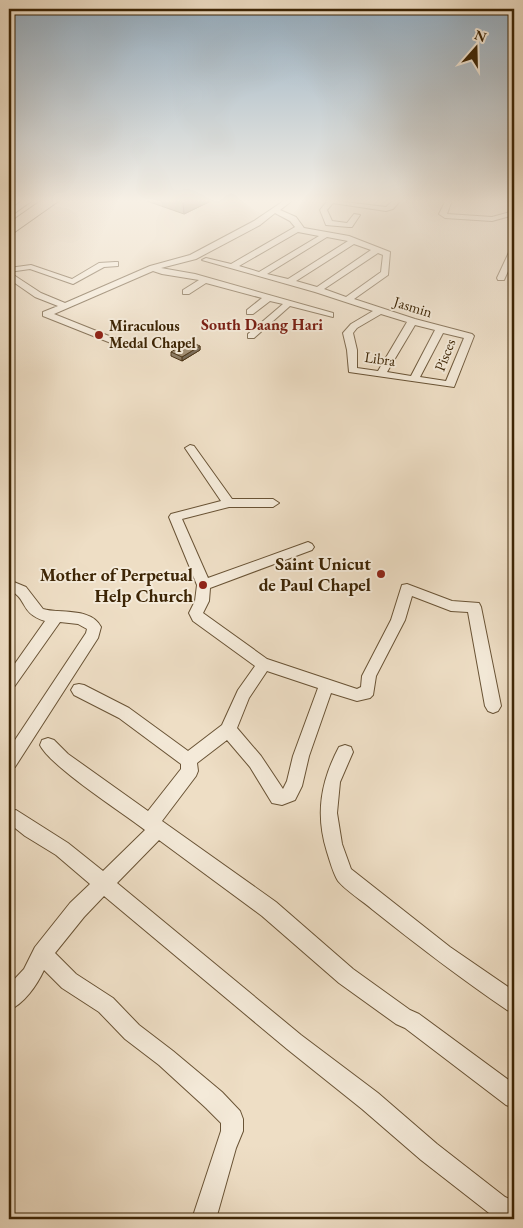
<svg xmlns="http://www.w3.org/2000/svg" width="523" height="1228" font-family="'EB Garamond',serif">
  <rect width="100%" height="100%" fill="#eedec5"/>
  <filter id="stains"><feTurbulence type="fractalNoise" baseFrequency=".004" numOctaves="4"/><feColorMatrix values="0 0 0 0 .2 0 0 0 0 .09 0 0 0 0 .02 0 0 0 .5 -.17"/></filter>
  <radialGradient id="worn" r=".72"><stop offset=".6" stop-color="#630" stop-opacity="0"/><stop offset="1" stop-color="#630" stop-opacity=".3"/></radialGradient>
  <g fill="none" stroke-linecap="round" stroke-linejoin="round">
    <defs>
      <path id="minor" d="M 285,200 L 293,200 L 280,210 L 296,217 L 304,228 L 349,236 L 390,252 L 388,275 L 354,299 L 415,319 L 472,334 L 474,336 L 454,387 L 349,372 L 347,350 L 343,333 L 351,324 L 373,311 L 315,292 L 202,260 L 206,258 L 231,264 L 295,227 L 290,221 L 275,213 L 260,225 L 196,259 L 161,268 L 195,274 L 333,313 L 333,317 L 290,306 L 254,338 L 248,338 L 248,334 L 283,304 L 270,301 L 253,314 L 247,314 L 247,310 L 262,298 L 206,283 L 189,294 L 183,294 L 183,290 L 199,280 L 162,274 L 153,271 L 54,314 L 129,344 L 129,348 L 126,349 L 43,316 L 43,312 L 58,306 L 35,297 L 9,279 L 9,274 L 12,274 L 41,293 L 65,303 L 150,266 L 190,255 L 254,221 ZM 298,232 L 319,236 L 259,272 L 239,266 ZM 327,237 L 348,241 L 288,279 L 267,274 ZM 354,244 L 371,250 L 317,287 L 296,281 ZM 378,253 L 383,255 L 381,272 L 346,297 L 324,289 ZM 381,314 L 407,322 L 378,371 L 357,368 L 357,350 L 353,333 L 357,328 ZM 415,325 L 435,330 L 411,376 L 387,372 ZM 443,333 L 464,338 L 446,381 L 420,377 Z
        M 328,200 L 386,207 L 394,200 L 401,200 L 393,209 L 386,211 L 333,203 L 327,210 L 332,221 L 347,223 L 354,214 L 360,215 L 352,227 L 349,227 L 326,225 L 320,210 Z
        M 446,200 L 452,200 L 447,214 L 492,217 L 514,211 L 514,215 L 492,221 L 445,218 L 439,214 Z
        M 511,248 L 514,248 L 514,258 L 504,280 L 498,280 L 497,278 Z
        M 115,262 L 118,262 L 118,266 L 104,267 L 73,284 L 30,269 L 9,272 L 9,268 L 31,265 L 72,279 L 99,263 Z
        M 190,445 L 194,446 L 232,499 L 273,499 L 279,503 L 273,507 L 229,507 L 182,519 L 208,578 L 308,542 L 312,544 L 314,547 L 312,550 L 210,588 L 209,601 L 203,613 L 267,659 L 357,689 L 361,687 L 362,676 L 391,620 L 402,585 L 407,584 L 452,601 L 479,603 L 481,607 L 501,706 L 498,711 L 493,713 L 488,711 L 485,706 L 468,612 L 451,611 L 412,596 L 405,620 L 376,676 L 373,695 L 370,698 L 357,701 L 331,693 L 309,756 L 302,786 L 295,800 L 282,805 L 272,803 L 250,767 L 227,740 L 197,763 L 198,771 L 196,776 L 162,821 L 276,902 L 353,969 L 410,1010 L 419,1014 L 514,1084 L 514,1108 L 506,1105 L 405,1028 L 396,1024 L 339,983 L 262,916 L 159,840 L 117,883 L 301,1035 L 378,1093 L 437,1144 L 505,1197 L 514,1201 L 514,1219 L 500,1219 L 489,1213 L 421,1160 L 362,1109 L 287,1049 L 104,896 L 84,917 L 55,953 L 76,974 L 113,998 L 139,1025 L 173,1051 L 222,1092 L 240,1111 L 243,1119 L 243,1131 L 236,1148 L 216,1219 L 192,1219 L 221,1131 L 221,1123 L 206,1108 L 159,1065 L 125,1039 L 99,1012 L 62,988 L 44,970 C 37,985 24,1004 9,1010 L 9,985 L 24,969 L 35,947 L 70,903 L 90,884 L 56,855 L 25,836 L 10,824 L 10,812 L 16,810 L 68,843 L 103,871 L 145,830 C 123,813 50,766 40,745 L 42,740 L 48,738 L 54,740 L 68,754 L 148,811 L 181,769 L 181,764 L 119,718 L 74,695 L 71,690 L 74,685 L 79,684 L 84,685 L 129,708 L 188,751 L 222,725 L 238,690 L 255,666 L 193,621 L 189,613 L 195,601 L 197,585 L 169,517 L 171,514 L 221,501 L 185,448 ZM 267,671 L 318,688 L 293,756 L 287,781 L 283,789 L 261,756 L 237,728 L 249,698 Z
        M 9,580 L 26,587 L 43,609 C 60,614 91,607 101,627 L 98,638 L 15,767 L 9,769 L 9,749 L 86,633 L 87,629 L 78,624 L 60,622 L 14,687 L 9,689 L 9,672 L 45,621 C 19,613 28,598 9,590 Z
        M 345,745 L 351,747 L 353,752 L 340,782 L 337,813 L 342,844 L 351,869 L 450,947 L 514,991 L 514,1013 L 507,1010 C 460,978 417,945 373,910 C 364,902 345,890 338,881 C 333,873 330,861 327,852 C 315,814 321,781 339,747 Z"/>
      <path id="major" d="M 23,200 L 33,200 L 9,217 L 9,210 Z
        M 50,200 L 60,200 L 9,236 L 9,229 Z"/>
      <path id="highway" d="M 42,200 L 54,200 L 13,230 L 9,231 L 9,223 Z"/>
    </defs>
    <!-- minor casing -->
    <use href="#minor" stroke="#695335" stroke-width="2"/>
    <!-- major casing -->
    <use href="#major" stroke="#3d2505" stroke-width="2"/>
    <!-- highway casing -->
    <use href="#highway" stroke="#3d2505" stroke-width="2"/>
    <!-- minor -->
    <use href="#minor" fill="#f4ead9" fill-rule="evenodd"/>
    <!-- major -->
    <use href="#major" fill="#eedec5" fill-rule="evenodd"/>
    <!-- highway -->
    <use href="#highway" fill="#eedec5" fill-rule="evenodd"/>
  </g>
  <!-- wall -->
  <path fill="#84725a" stroke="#3d2505" d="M 144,200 L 213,200 L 184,214 Z
    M 200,346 L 200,350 L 182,361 L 171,356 L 171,352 Z"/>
  <!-- shaded-wall -->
  <path fill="#6b5d4a" stroke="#3d2505" d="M 190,200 L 213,200 L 184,214 L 183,203 Z
    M 200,346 L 200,350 L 182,361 L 182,357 Z"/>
  <!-- building -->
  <path fill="#998569" stroke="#3d2505" d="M 173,200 L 190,200 L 183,203 Z
    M 189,341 L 200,346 L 182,357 L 171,352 Z"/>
  <!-- sky -->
  <linearGradient id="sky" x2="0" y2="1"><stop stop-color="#92acc0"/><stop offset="0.54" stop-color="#f7f0e5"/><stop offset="1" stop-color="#f7f0e5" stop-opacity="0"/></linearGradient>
  <rect width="523" height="372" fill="url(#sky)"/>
  <!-- markers -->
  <g fill="#8f2418" stroke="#f4ead9" stroke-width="2">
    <circle cx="99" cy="335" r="5"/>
    <circle cx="381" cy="574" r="5"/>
    <circle cx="203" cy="585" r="5"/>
  </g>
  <g text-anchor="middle" stroke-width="4" stroke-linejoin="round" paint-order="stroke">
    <!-- far-street labels -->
    <g font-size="15" fill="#3d2505" stroke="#f4ead9">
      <text transform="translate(413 307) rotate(17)" y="5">Jasmin</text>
      <text transform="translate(445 355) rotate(-69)" y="5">Pisces</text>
      <text transform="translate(380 359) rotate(8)" y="5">Libra</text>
    </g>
    <!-- far-poi labels -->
    <g font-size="15" font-weight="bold" fill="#3d2505" stroke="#f4ead9" text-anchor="start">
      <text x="109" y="331">Miraculous<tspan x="109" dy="17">Medal Chapel</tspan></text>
    </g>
    <!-- far-quarter labels -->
    <g font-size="16" font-weight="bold" fill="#7a1f14" stroke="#f4ead9">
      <text x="262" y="330">South Daang Hari</text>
    </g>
    <!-- poi labels -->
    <g font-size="18" font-weight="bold" fill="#3d2505" stroke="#f4ead9" text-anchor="end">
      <text x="371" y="570">Saint Unicut<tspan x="371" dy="21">de Paul Chapel</tspan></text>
      <text x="193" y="581">Mother of Perpetual<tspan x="193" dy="21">Help Church</tspan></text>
    </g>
  </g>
  <!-- margin -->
  <rect width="523" height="1228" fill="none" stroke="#eedec5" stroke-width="30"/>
  <rect x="10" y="10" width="503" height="1208" fill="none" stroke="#3d2505" stroke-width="2.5"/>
  <rect x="15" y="15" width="493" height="1198" fill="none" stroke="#3d2505"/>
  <!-- north arrow -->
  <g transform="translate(476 48) rotate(20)" stroke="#f4ead9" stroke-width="4" paint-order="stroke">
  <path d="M0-4L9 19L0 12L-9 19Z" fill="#3d2505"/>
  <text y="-8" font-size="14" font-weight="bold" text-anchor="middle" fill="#3d2505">N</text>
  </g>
  <rect width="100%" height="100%" filter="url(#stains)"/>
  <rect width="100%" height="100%" fill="url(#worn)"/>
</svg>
